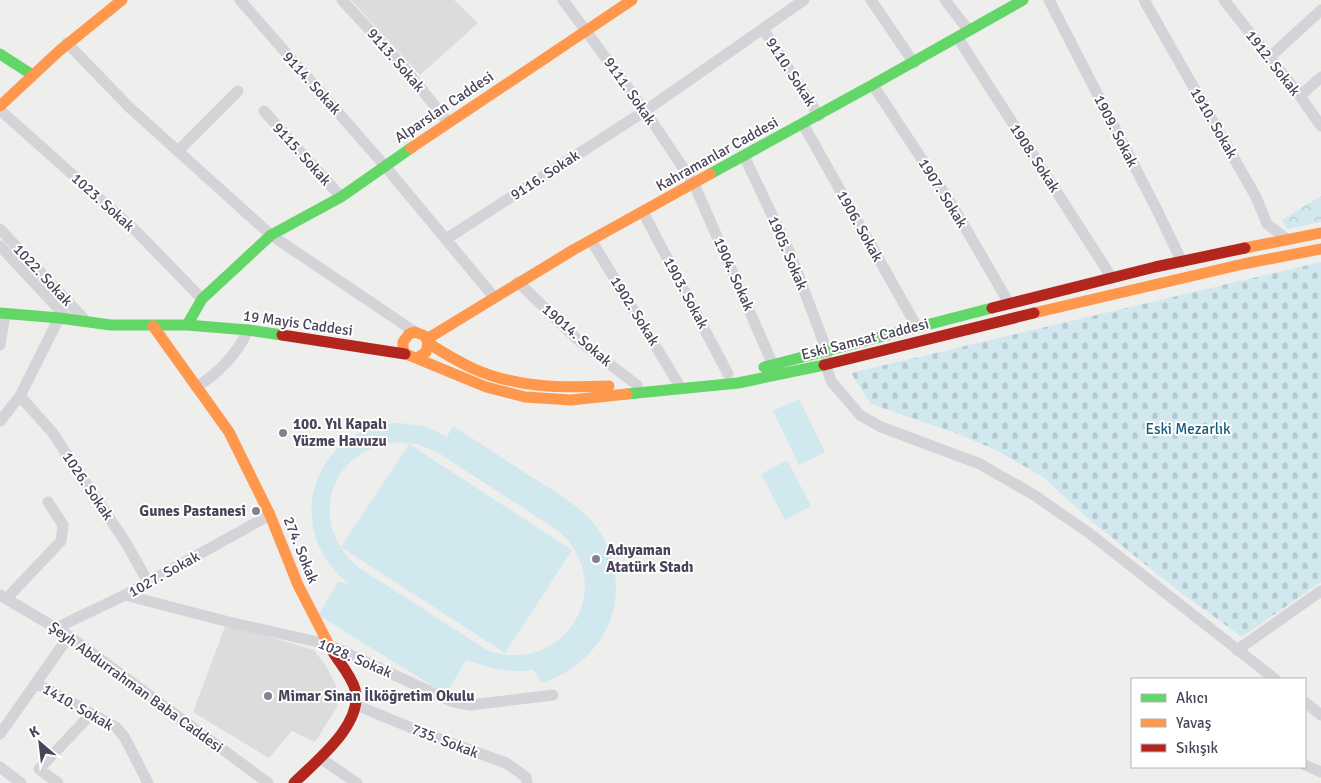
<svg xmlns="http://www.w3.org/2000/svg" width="1321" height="783" font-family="Signika,sans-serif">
  <defs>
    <pattern id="cemetery-stones" width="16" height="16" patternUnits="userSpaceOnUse" patternTransform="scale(1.25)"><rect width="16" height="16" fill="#d0e8ee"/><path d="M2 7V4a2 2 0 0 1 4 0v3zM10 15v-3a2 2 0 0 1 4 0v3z" fill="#b4c8ce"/></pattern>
    <pattern id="park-crowns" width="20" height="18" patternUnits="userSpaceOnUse" patternTransform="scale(1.25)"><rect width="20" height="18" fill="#d0e8ee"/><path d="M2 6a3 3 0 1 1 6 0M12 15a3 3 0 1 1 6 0" fill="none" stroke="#b4c8ce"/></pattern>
  </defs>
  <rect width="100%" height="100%" fill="#eeeeed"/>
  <!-- education -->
  <path fill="#dddcdd" d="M 351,0 L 454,0 L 478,23 L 420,75 Z
    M 226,624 L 314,650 L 326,666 L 336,685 L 337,707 L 315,742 L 292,731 L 269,758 L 193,712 Z"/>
  <!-- cemetery -->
  <path fill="url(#cemetery-stones)" d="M 1321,262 L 1321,582 L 1242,637 L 1176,589 L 1091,521 L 1043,477 L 996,450 L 953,432 L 871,404 L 851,373 Z"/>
  <!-- park -->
  <path fill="url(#park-crowns)" d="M 1321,196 L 1321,222 L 1287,229 L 1282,220 Z"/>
  <!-- pitch -->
  <path fill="#d0e8ee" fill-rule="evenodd" d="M 799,399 L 825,452 L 799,465 L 773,411 Z
    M 400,423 L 427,427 L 447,437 L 453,426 C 478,442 503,458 527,474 C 546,486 567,498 584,513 C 613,539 624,585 610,621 C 597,653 573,672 542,683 L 533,670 C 509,674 489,668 466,660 L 446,694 L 318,615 L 338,582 L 348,583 C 280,529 313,426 400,423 ZM 396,442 L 417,444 L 437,452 L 557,530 C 621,583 565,678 487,650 L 361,569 C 306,528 327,449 396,442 Z
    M 409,444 L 572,550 L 505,653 L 341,547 Z
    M 787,460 L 811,506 L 785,520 L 761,474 Z"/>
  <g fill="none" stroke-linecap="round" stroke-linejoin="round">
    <!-- street -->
    <path stroke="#d4d3d8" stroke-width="11" d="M 240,0 L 384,165 L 493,296
      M 342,0 L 400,63 L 448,122
      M 563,0 L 645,111 L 694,184 L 773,365
      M 871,0 L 914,63
      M 945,0 L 969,31
      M 1049,0 L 1157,210 L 1182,262
      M 1144,0 L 1256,197 L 1267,224 L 1288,240
      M 1224,0 L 1300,96 L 1321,126
      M 763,29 L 819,116
      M 958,38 L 1112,278
      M 67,43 L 129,107 L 271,235 L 415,332
      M 1269,58 L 1321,10
      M 873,85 L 952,205 L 1009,303
      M 1300,96 L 1321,77
      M 0,110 L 137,232 L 202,299
      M 264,111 L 341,197
      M 803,124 L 917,327
      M 178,151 L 238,91
      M 744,156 L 790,253 L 827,351 L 826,365 L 831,381 L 860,415 L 881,427 L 980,464 L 1034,495 L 1089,533 L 1275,679
      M 643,212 L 728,374
      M 0,229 L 86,321
      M 446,239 L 645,111 L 804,0
      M 591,240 L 678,383
      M 0,246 L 68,319
      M 518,282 L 578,340 L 637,385
      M 0,345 L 5,315
      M 196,387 C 218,374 238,353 248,330
      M 20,396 L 52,432 L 126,543 L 148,582
      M 0,421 L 20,396 L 59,318
      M 0,595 L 69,636 L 268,783
      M 125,595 L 229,622 L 327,644 L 453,702 L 471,705 L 553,695
      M 6,599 L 61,541 L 63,525 L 48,502
      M 56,628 L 125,595 L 270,515
      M 1237,650 L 1321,591
      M 36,683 L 116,727 L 125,738 L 148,783
      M 1305,702 L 1321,715
      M 356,705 L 426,734 L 506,763 L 526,777 L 527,783
      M 0,734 L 69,636
      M 320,758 L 357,783
      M 1305,765 L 1321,772
      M 0,767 L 21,783
      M 58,783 L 39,769 L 91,714"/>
    <!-- fast -->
    <path stroke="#63d668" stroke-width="11" d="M 0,54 L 31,74
      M 710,174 L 874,84 L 1023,0
      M 0,313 L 59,318 L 111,325 L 187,325 L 248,330 L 282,335
      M 187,325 L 202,299 L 271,235 L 341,197 L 411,148
      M 764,367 L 992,308
      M 627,394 L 738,383 L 824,365"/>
    <!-- slow -->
    <path stroke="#ff974d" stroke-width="11" d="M 0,106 L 59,51 L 122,0
      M 411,148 L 632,0
      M 1245,248 L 1321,233
      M 1034,313 L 1243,264 L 1321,249
      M 153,326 L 229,432 L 270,515 L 298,585 L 331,649
      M 427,339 L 573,250 L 710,174
      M 428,343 C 442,352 457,361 472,368 C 515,388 563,388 609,386
      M 417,358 L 426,352 L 428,343 L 425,336 L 415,332 L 409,334 L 403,342 L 403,350 L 406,354 L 486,387 L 525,397 L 571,400 L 627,394"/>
    <!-- jam -->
    <path stroke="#b3261e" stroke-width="11" d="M 992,308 L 1155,267 L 1245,248
      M 282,335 L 405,354
      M 824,365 L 1034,313
      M 294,783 C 316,761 364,724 355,689 C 351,675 338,661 331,649"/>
  </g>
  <!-- markers -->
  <g fill="#84808d" stroke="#fff" stroke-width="2">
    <circle cx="283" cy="433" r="5"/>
    <circle cx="256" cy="511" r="5"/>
    <circle cx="596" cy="559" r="5"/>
    <circle cx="268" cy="696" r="5"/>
  </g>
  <g text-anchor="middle" stroke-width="4" stroke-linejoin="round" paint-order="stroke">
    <!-- street labels -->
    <g font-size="15" fill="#4b4459" stroke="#fff">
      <text transform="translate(396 60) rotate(49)" y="5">9113. Sokak</text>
      <text transform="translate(1273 63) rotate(52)" y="5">1912. Sokak</text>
      <text transform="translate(791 72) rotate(57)" y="5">9110. Sokak</text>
      <text transform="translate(312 83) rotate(48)" y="5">9114. Sokak</text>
      <text transform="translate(630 91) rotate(55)" y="5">9111. Sokak</text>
      <text transform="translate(444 107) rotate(-34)" y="5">Alparslan Caddesi</text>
      <text transform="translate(1214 123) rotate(60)" y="5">1910. Sokak</text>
      <text transform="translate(1116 131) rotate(63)" y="5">1909. Sokak</text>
      <text transform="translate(302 154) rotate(48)" y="5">9115. Sokak</text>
      <text transform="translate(717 154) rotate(-29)" y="5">Kahramanlar Caddesi</text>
      <text transform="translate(1035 158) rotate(57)" y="5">1908. Sokak</text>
      <text transform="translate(545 175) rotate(-33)" y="5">9116. Sokak</text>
      <text transform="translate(943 193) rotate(58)" y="5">1907. Sokak</text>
      <text transform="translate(103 202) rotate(42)" y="5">1023. Sokak</text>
      <text transform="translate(860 226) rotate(61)" y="5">1906. Sokak</text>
      <text transform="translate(788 253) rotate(67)" y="5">1905. Sokak</text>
      <text transform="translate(734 274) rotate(66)" y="5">1904. Sokak</text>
      <text transform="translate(43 275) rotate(47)" y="5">1022. Sokak</text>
      <text transform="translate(686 293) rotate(62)" y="5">1903. Sokak</text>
      <text transform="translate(635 311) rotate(58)" y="5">1902. Sokak</text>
      <text transform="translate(298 323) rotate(8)" y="5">19 Mayis Caddesi</text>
      <text transform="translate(577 335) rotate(41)" y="5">19014. Sokak</text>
      <text transform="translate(865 339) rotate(-14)" y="5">Eski Samsat Caddesi</text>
      <text transform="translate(88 486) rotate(56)" y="5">1026. Sokak</text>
      <text transform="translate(301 550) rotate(68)" y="5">274. Sokak</text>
      <text transform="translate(164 574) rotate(-29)" y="5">1027. Sokak</text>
      <text transform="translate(355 658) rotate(23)" y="5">1028. Sokak</text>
      <text transform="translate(136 687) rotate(36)" y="5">Şeyh Abdurrahman Baba Caddesi</text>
      <text transform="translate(78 707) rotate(30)" y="5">1410. Sokak</text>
      <text transform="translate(445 741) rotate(21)" y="5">735. Sokak</text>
    </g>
    <!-- poi labels -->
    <g font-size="15" font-weight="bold" fill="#4b4459" stroke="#fff" text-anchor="start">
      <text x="293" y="429">100. Yıl Kapalı<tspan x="293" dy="17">Yüzme Havuzu</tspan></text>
      <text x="246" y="516" text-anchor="end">Gunes Pastanesi</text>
      <text x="606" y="555">Adıyaman<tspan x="606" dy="17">Atatürk Stadı</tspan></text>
      <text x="278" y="701">Mimar Sinan İlköğretim Okulu</text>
    </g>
    <!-- park labels -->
    <g font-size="15" fill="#15597b" stroke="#fff">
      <text x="1188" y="434">Eski Mezarlık</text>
    </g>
  </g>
  <!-- legend -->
  <rect x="1131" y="678" width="175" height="90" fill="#ffffff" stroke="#b7b4bd"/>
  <rect x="1141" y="694" width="25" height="8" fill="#63d668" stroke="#b7b4bd"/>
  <text x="1176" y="703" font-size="15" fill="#4b4459">Akıcı</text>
  <rect x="1141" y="719" width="25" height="8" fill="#ff974d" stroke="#b7b4bd"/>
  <text x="1176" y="728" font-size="15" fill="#4b4459">Yavaş</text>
  <rect x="1141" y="744" width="25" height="8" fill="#b3261e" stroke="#b7b4bd"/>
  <text x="1176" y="753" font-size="15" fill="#4b4459">Sıkışık</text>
  <!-- north arrow -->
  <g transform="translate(40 743) rotate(332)" stroke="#ffffff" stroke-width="4" paint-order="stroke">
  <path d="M0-4L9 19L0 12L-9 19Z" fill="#4b4459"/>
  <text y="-8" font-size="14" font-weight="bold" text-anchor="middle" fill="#4b4459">K</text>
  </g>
</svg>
